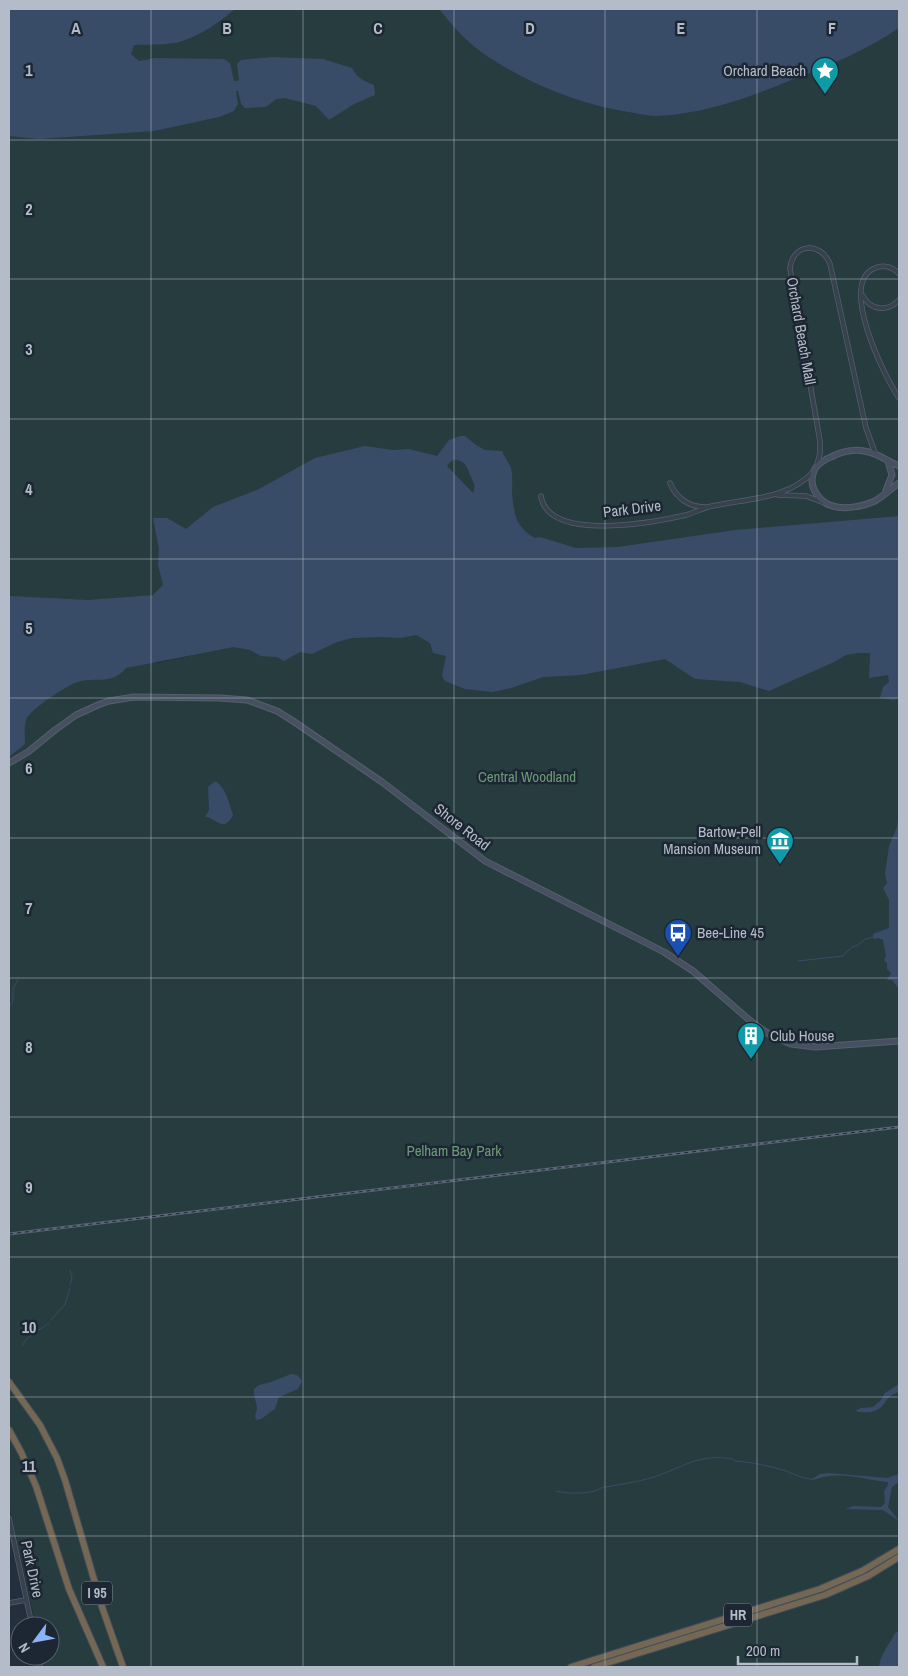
<svg xmlns="http://www.w3.org/2000/svg" width="908" height="1676" font-family="'Archivo Narrow',sans-serif">
  <rect width="100%" height="100%" fill="#242f3e"/>
  <!-- green -->
  <path fill="#263c3f" d="M 161,9 L 439,9 C 453,27 470,46 490,58 C 533,86 584,106 634,113 C 641,114 649,116 656,116 C 705,114 750,97 794,79 C 831,65 867,50 899,28 L 899,532 L 732,539 L 190,589 L 142,597 L 107,599 L 41,608 L 9,602 L 9,127 L 227,95 L 245,76 L 234,85 L 140,64 L 125,52 Z
    M 899,600 L 899,1667 L 45,1667 L 43,1656 L 50,1656 L 50,1626 L 36,1626 L 9,1504 L 9,703 L 22,699 L 123,658 L 158,663 L 267,638 Z"/>
  <!-- water -->
  <path fill="#394c67" fill-rule="evenodd" d="M 9,9 L 235,9 C 221,21 203,34 185,40 C 170,46 150,44 134,45 L 131,54 L 139,61 L 155,58 L 224,59 L 230,63 L 234,81 L 237,81 L 239,80 L 237,64 L 241,60 L 272,57 L 323,59 L 352,68 C 357,78 364,81 374,85 L 375,95 L 354,104 L 329,120 L 316,106 L 285,98 L 276,99 L 266,107 L 245,108 L 241,104 L 238,91 L 236,91 L 238,104 L 234,111 L 219,117 L 154,131 L 39,139 L 9,136 Z
    M 439,9 L 899,9 L 899,28 C 867,50 831,65 794,79 C 750,97 705,114 656,116 C 649,116 641,114 634,113 C 584,106 533,86 490,58 C 470,46 453,27 439,9 Z
    M 461,436 L 465,436 L 476,445 L 485,450 L 502,451 C 504,457 509,462 511,468 C 513,476 512,484 512,492 C 514,514 515,527 535,538 L 540,537 L 576,548 L 618,547 L 735,530 L 899,516 L 899,698 L 894,700 L 880,698 L 883,687 L 889,682 L 888,675 L 869,678 L 870,653 L 859,653 L 846,655 L 834,662 L 769,691 L 740,682 L 695,679 L 665,659 L 581,675 L 543,677 L 511,688 L 492,692 L 465,689 L 445,681 L 442,676 L 446,656 L 433,653 L 430,643 L 416,635 L 400,638 L 381,637 L 352,638 L 337,642 L 312,654 L 300,652 L 284,661 L 277,657 L 261,656 L 250,650 L 234,647 L 126,668 C 110,687 95,675 75,683 C 65,687 29,710 26,720 C 24,727 25,737 25,744 L 9,757 L 9,596 L 88,600 L 153,595 L 163,585 L 158,565 L 159,549 L 153,518 L 167,518 L 186,529 L 213,507 L 259,489 L 315,458 L 365,446 L 393,450 L 409,449 L 437,456 L 449,440 ZM 454,460 C 466,460 467,468 471,477 C 474,484 476,486 473,493 L 447,466 L 450,462 Z
    M 214,782 L 217,782 C 227,791 229,803 233,815 C 224,834 215,817 205,817 L 209,810 L 208,787 Z
    M 899,812 L 899,989 L 892,980 L 887,980 L 891,973 L 887,969 L 887,963 L 884,960 L 886,956 L 883,940 L 879,938 L 874,939 L 873,934 L 889,928 L 889,900 L 883,888 L 887,883 L 885,874 L 889,846 L 897,827 Z
    M 291,1374 C 297,1374 299,1376 302,1381 L 298,1389 L 279,1397 L 275,1409 L 261,1419 L 256,1420 C 254,1414 257,1413 257,1407 C 256,1400 253,1396 254,1389 L 259,1385 L 271,1382 Z
    M 899,1384 L 899,1392 C 879,1397 890,1415 858,1412 L 856,1410 L 861,1408 L 873,1407 L 881,1400 L 885,1393 Z
    M 828,1473 L 887,1478 L 899,1474 L 899,1482 L 892,1487 L 888,1507 L 899,1521 L 883,1510 L 845,1509 L 854,1506 L 881,1507 L 885,1503 L 884,1491 L 888,1485 L 888,1482 C 861,1479 839,1470 813,1480 L 812,1479 L 820,1474 Z
    M 899,1631 L 899,1667 L 879,1667 C 880,1655 889,1645 895,1633 Z"/>
  <g fill="none" stroke-linecap="round" stroke-linejoin="round">
    <!-- stream -->
    <path stroke="#394c67" stroke-width="1" d="M 798,961 L 843,956 L 852,947 L 858,945 L 865,939 L 874,937
      M 9,1007 L 13,1001 L 13,989 L 18,979
      M 9,1017 L 9,1023
      M 70,1285 L 72,1278 L 70,1270
      M 51,1320 L 65,1304 L 70,1288
      M 23,1345 C 27,1334 41,1330 49,1323
      M 556,1491 C 567,1494 584,1494 595,1491 C 599,1489 602,1487 606,1487 C 621,1484 637,1482 651,1478 C 683,1468 697,1453 733,1459 L 735,1461 C 752,1462 769,1466 786,1471 C 794,1474 803,1479 812,1479"/>
    <defs>
      <path id="street" d="M 899,274 C 893,267 884,264 875,268 C 838,283 884,376 899,398
        M 863,296 C 871,311 888,312 899,300
        M 817,465 L 820,453 L 820,441 L 790,269 C 792,243 821,241 830,264 L 866,428 L 875,453
        M 670,483 C 676,498 689,507 705,507
        M 778,495 L 806,496 L 827,504
        M 541,496 C 548,543 655,522 686,515 C 694,513 701,509 708,507 C 744,498 787,501 814,471
        M 9,1518 L 32,1626
        M 9,1603 L 26,1600
        M 38,1656 L 41,1667"/>
      <path id="secondary" d="M 899,466 C 887,461 878,453 864,451 C 853,449 841,452 831,457 C 825,459 816,465 814,471 C 807,488 821,505 837,507 C 849,509 864,506 875,501 C 883,496 891,489 899,483
        M 886,490 L 892,475 L 888,461
        M 9,763 L 28,752 L 55,730 L 76,715 L 98,705 L 109,701 L 134,697 L 220,698 L 247,700 L 277,711 L 293,721 L 382,782 L 485,861 L 664,952 L 693,971 L 754,1024 L 772,1036 L 791,1044 L 816,1047 L 899,1041"/>
      <path id="highway" d="M 9,1382 L 40,1425 L 57,1458 L 65,1480 L 102,1607 L 123,1667
        M 9,1430 L 21,1452 L 36,1486 L 69,1589 L 103,1667
        M 571,1667 L 820,1589 L 862,1571 L 899,1549
        M 594,1667 L 825,1595 L 868,1576 L 899,1557"/>
    </defs>
    <!-- street casing -->
    <use href="#street" stroke="#565f6c" stroke-width="5.5"/>
    <!-- secondary casing -->
    <use href="#secondary" stroke="#565f6c" stroke-width="7"/>
    <!-- highway casing -->
    <use href="#highway" stroke="#434c59" stroke-width="8"/>
    <!-- street -->
    <use href="#street" stroke="#38414e" stroke-width="4"/>
    <!-- secondary -->
    <use href="#secondary" stroke="#465061" stroke-width="5"/>
    <!-- highway -->
    <use href="#highway" stroke="#746855" stroke-width="6"/>
    <defs>
      <path id="rail" d="M 9,1234 L 899,1127"/>
    </defs>
    <!-- rail casing -->
    <use href="#rail" stroke="#5a6575" stroke-width="3"/>
    <!-- rail -->
    <use href="#rail" stroke="#1d2633" stroke-width="1" stroke-dasharray="4" stroke-linecap="butt"/>
  </g>
  <!-- grid -->
  <path fill="none" stroke="#b4bcc9" stroke-width="1" stroke-opacity="0.55" d="M 151,9 L 151,1667M 303,9 L 303,1667M 454,9 L 454,1667M 605,9 L 605,1667M 757,9 L 757,1667M 9,140 L 899,140M 9,279 L 899,279M 9,419 L 899,419M 9,559 L 899,559M 9,698 L 899,698M 9,838 L 899,838M 9,978 L 899,978M 9,1117 L 899,1117M 9,1257 L 899,1257M 9,1397 L 899,1397M 9,1536 L 899,1536"/>
  <!-- icons -->
  <defs>
    <symbol id="sight-pin" viewBox="-11 -11 22 30"><path d="M0 17L-7.5 6A9.5 9.5 0 1 1 7.5 6Z" fill="#0f9aa8" stroke="#1d2633"/><path d="M0-6L1.8-2.2L6-1.7L2.9 1.2L3.7 5.4L0 3.3L-3.7 5.4L-2.9 1.2L-6-1.7L-1.8-2.2Z" fill="#fff"/></symbol>
    <symbol id="museum-pin" viewBox="-11 -11 22 30"><path d="M0 17L-7.5 6A9.5 9.5 0 1 1 7.5 6Z" fill="#0f9aa8" stroke="#1d2633"/><path d="M0-6L6-3V-2H-6V-3ZM-5-1h2V3h-2ZM-1-1h2V3h-2ZM3-1h2V3H3ZM-6 4H6V6H-6Z" fill="#fff"/></symbol>
    <symbol id="bus-pin" viewBox="-11 -11 22 30"><path d="M0 17L-7.5 6A9.5 9.5 0 1 1 7.5 6Z" fill="#1a4fb4" stroke="#1d2633"/><path d="M-5-6H5V4H4V6H2V4H-2V6H-4V4H-5ZM-3.5-4V0h7V-4ZM-3.5 1.2v1.5H-2V1.2ZM2 1.2v1.5H3.5V1.2Z" fill="#fff"/></symbol>
    <symbol id="building-pin" viewBox="-11 -11 22 30"><path d="M0 17L-7.5 6A9.5 9.5 0 1 1 7.5 6Z" fill="#0f9aa8" stroke="#1d2633"/><path d="M-4-6H4V6H1V3H-1V6H-4ZM-2.5-4.3h1.7v1.8h-1.7ZM.8-4.3h1.7v1.8H.8ZM-2.5-1h1.7V.8h-1.7ZM.8-1h1.7V.8H.8Z" fill="#fff"/></symbol>
  </defs>
  <g fill-rule="evenodd">
    <use href="#sight-pin" x="809" y="55" width="32" height="43"/>
    <use href="#museum-pin" x="764" y="825" width="32" height="43"/>
    <use href="#bus-pin" x="662" y="917" width="32" height="43"/>
    <use href="#building-pin" x="735" y="1020" width="32" height="43"/>
  </g>
  <g text-anchor="middle" stroke-width="5" stroke-linejoin="round" paint-order="stroke">
    <!-- shield labels -->
    <g fill="#1d2633" stroke="#878f9c" stroke-width="1">
      <rect x="82" y="1581.5" width="30" height="23" rx="4"/>
      <rect x="724" y="1603.5" width="28" height="23" rx="4"/>
    </g>
    <g font-size="14" font-weight="bold" fill="#b4bcc9">
      <text x="97" y="1598">I 95</text>
      <text x="738" y="1620">HR</text>
    </g>
    <!-- poi labels -->
    <g font-size="15" fill="#b4bcc9" stroke="#1d2633" text-anchor="end">
      <text x="806" y="76">Orchard Beach</text>
      <text x="761" y="837">Bartow-Pell<tspan x="761" dy="17">Mansion Museum</tspan></text>
      <text x="697" y="938" text-anchor="start">Bee-Line 45</text>
      <text x="770" y="1041" text-anchor="start">Club House</text>
    </g>
    <!-- street labels -->
    <g font-size="15" fill="#b4bcc9" stroke="#1d2633">
      <text transform="translate(801 331) rotate(80)" y="5">Orchard Beach Mall</text>
      <text transform="translate(632 509) rotate(-7)" y="5">Park Drive</text>
      <text transform="translate(462 827) rotate(38)" y="5">Shore Road</text>
      <text transform="translate(32 1569) rotate(78)" y="5">Park Drive</text>
    </g>
    <!-- park labels -->
    <g font-size="15" fill="#6b9a76" stroke="#1d2633">
      <text x="527" y="782">Central Woodland</text>
      <text x="454" y="1156">Pelham Bay Park</text>
    </g>
  </g>
  <g font-size="16" text-anchor="middle" font-weight="bold" fill="#b4bcc9" stroke="#1d2633" stroke-width="5" stroke-linejoin="round" paint-order="stroke">
    <text x="76" y="34">A</text>
    <text x="227" y="34">B</text>
    <text x="378" y="34">C</text>
    <text x="530" y="34">D</text>
    <text x="681" y="34">E</text>
    <text x="832" y="34">F</text>
    <text x="29" y="76">1</text>
    <text x="29" y="215">2</text>
    <text x="29" y="355">3</text>
    <text x="29" y="495">4</text>
    <text x="29" y="634">5</text>
    <text x="29" y="774">6</text>
    <text x="29" y="914">7</text>
    <text x="29" y="1053">8</text>
    <text x="29" y="1193">9</text>
    <text x="29" y="1333">10</text>
    <text x="29" y="1472">11</text>
  </g>
  <!-- border -->
  <rect width="908" height="1676" fill="none" stroke="#b4bcc9" stroke-width="20"/>
  <!-- north arrow -->
  <g transform="translate(35 1641) rotate(238)"><circle r="24" fill="#1d2633" stroke="#59626f"/>
  <path d="M0-4L9 19L0 12L-9 19Z" fill="#8ab4f8"/>
  <text y="-8" font-size="14" font-weight="bold" text-anchor="middle" fill="#b4bcc9">N</text>
  </g>
  <!-- scale -->
  <path d="M738 1656v8h119v-8" fill="none" stroke="#b4bcc9" stroke-width="2.5"/>
  <text x="746" y="1656" font-size="15" fill="#b4bcc9" stroke="#1d2633" stroke-width="4" paint-order="stroke">200 m</text>
</svg>
